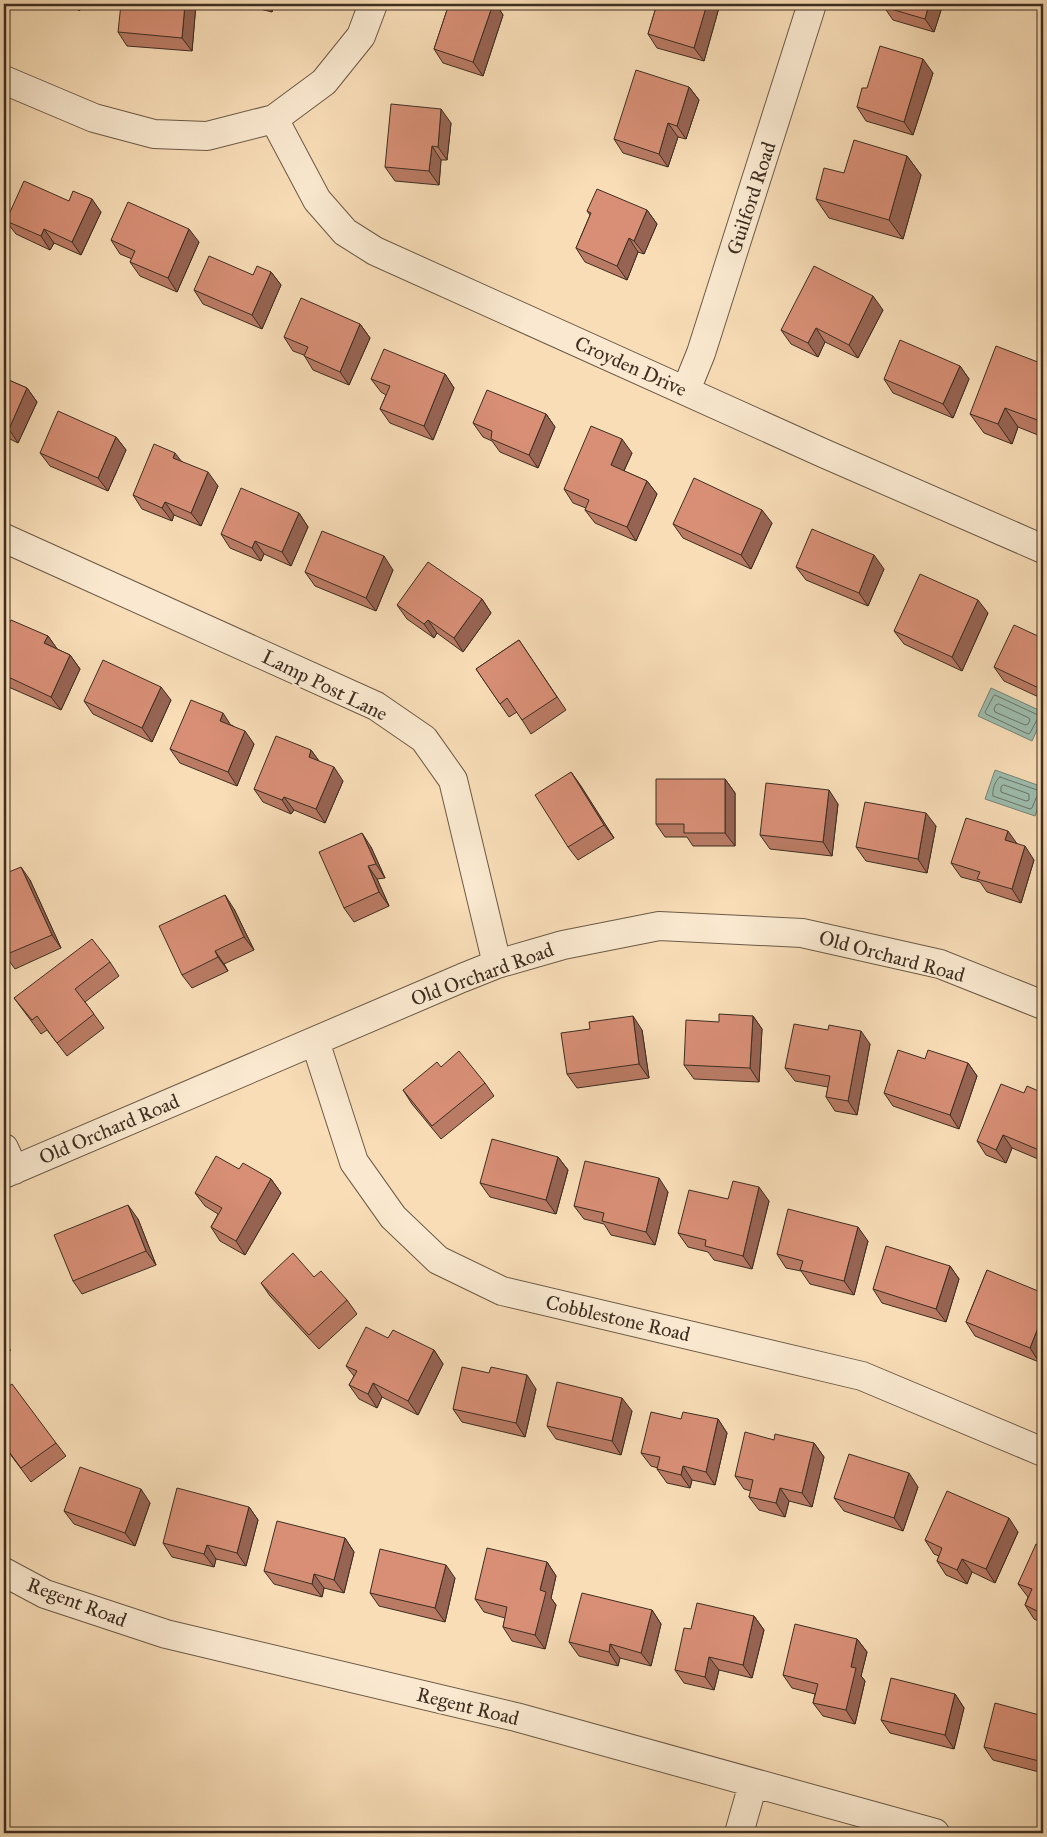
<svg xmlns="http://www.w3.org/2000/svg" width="1047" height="1837" font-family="'IM FELL Great Primer',serif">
  <rect width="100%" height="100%" fill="#f8ddb7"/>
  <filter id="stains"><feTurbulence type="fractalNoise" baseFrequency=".004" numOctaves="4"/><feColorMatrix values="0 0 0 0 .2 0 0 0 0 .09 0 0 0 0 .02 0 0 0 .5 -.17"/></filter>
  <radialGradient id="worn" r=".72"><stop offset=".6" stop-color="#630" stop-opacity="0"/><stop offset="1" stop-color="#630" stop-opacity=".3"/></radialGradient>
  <!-- water -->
  <path fill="#9dbcad" stroke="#778375" d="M 991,688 L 1043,712 L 1043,717 L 1032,741 L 978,716 Z
    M 995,770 L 1043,787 L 1043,793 L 1035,816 L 985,799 Z"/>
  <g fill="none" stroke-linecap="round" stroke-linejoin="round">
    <!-- shore -->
    <path stroke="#6d7567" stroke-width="1" d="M 995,695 L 1038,715 L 1038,718 L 1030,733 L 1028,734 L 986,714 L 985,712 L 993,697 Z
      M 999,704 L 1029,718 L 1030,720 L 1028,724 L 1025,725 L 995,712 L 994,709 L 996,705 Z
      M 1000,777 L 1040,791 L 1040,794 L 1036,798 L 1032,808 L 1030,809 L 993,796 C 992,791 995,780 1000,777 Z
      M 1004,785 L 1029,794 L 1029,800 L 1026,801 L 1001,792 L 1001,787 Z"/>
    <defs>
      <path id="street" d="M 4,80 L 94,118 L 154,134 L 207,136 L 274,119 L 324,82 L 361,36 L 373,4
        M 274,119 L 317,200 L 345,232 L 375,251 L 823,453 L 1043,549
        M 686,390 L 701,353 L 812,4
        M 4,538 L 376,706 L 424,739 L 453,780 L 497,964
        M 315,1041 L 354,1162 L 393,1217 L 438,1260 L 502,1291 L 862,1376 L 1043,1452
        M 4,1148 L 14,1170
        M 4,1174 L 462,978 L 497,964 L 563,945 L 659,926 L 802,933 L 940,964 L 1043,1005
        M 4,1572 L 45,1594 L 166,1634 L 516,1717 L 935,1833
        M 739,1833 L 753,1784"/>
    </defs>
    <!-- street casing -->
    <use href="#street" stroke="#6c5a46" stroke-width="30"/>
    <!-- street -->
    <use href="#street" stroke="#fae9d0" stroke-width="28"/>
  </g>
  <!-- wall -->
  <path fill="#ba7b65" stroke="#3d2e21" d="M 72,4 L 87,4 L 79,11 Z
    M 196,4 L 192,51 L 127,46 L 118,32 Z
    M 240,4 L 274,4 L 272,12 Z
    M 449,4 L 496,4 L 503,15 L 483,76 L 443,63 L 434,49 Z
    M 657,4 L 720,4 L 704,61 L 657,48 L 648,34 Z
    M 885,4 L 943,4 L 934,32 L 893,20 L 884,7 Z
    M 933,73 L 913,135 L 866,121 L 857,107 L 867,88 Z
    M 689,87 L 699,100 L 686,139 L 678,137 L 668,167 L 623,153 L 614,139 Z
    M 451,123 L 447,160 L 441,160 L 439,185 L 395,181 L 385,167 Z
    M 907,156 L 921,175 L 903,239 L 829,218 L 816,199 L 844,173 Z
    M 69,201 L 101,212 L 81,255 L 54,243 L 50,250 L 16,234 L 6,221 Z
    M 647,210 L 657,224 L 644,254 L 638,252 L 627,280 L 585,262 L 576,248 L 590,215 L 587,211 Z
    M 111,240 L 199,242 L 177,292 L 140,276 L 130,262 L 132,259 L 120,254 Z
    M 271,272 L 281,285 L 262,329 L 203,304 L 194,290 L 253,275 Z
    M 883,310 L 858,358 L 825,342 L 818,357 L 791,344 L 781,330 Z
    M 360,324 L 370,338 L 349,385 L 313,370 L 304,355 L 293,351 L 284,337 Z
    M 1043,364 L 1043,437 L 1018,427 L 1012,444 L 984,433 L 970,414 Z
    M 960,366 L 969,379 L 953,418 L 893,393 L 884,379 Z
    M 445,374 L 454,388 L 433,440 L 390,423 L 380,409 L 386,395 L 381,392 L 371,379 Z
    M 4,378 L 27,388 L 37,402 L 18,443 L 4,436 Z
    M 546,414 L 555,427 L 538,468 L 500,452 L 492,441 L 483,437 L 473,423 Z
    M 116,437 L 126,450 L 108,491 L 50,466 L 40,453 Z
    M 632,453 L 624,471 L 647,481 L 657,494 L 636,541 L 595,523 L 585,510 L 586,508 L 573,503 L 564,489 Z
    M 181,461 L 218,486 L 201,526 L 174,515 L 172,521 L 142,509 L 133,495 Z
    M 299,513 L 308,527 L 291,566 L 264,554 L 261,561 L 230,548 L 221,534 Z
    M 772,523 L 751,569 L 683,538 L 673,524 Z
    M 796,567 L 884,569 L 868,606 L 806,580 Z
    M 393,570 L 376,611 L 315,586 L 305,572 Z
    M 482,599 L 491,613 L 463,652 L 437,633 L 434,638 L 407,619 L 397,605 Z
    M 988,613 L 962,671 L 904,644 L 894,631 Z
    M 1043,631 L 1043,699 L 1004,681 L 994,667 L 1040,637 Z
    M 4,634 L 48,636 L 57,649 L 70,655 L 80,669 L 61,710 L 4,685 Z
    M 519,640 L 566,710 L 531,734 L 517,712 L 509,717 L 476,669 Z
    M 171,700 L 152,742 L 93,714 L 84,701 Z
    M 232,725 L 254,744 L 237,786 L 180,763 L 170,749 Z
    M 311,750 L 319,761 L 343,781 L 325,823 L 294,810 L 291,814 L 263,802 L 254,789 Z
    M 571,772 L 614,838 L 578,860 L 568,847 Z
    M 725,779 L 735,793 L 735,846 L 693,846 L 687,837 L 665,837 L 656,824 Z
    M 838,804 L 832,856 L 770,849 L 760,835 Z
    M 936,826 L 927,873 L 866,861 L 856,847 Z
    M 1017,844 L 1034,860 L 1021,903 L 987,892 L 980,882 L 961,877 L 951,863 Z
    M 371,847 L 385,878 L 377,879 L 389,906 L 354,922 L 344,908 Z
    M 30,880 L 61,948 L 15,969 L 5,955 Z
    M 234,909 L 254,950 L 224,964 L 228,971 L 192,988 L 182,975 Z
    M 110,962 L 119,976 L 85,1002 L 104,1028 L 67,1056 L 47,1030 L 41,1034 L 14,998 Z
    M 753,1016 L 762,1029 L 759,1082 L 694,1079 L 684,1065 L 719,1022 Z
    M 642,1030 L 649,1078 L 577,1088 L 567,1074 Z
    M 870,1044 L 857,1115 L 835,1111 L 826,1097 L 828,1087 L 795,1081 L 785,1068 Z
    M 968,1063 L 977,1076 L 959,1129 L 893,1106 L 884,1093 Z
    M 485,1083 L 494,1096 L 441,1139 L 412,1104 L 403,1090 Z
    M 1024,1093 L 1043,1093 L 1043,1161 L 1012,1148 L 1006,1163 L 986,1155 L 977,1141 Z
    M 558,1157 L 568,1170 L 556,1214 L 490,1197 L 480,1183 Z
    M 239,1169 L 271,1179 L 281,1193 L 245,1255 L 220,1241 L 211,1227 L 218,1214 L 205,1206 L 195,1193 Z
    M 668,1192 L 655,1245 L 611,1235 L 604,1224 L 584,1219 L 574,1206 Z
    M 728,1199 L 769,1201 L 752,1269 L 714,1260 L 708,1252 L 688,1247 L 678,1233 Z
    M 138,1219 L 156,1265 L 82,1294 L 73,1281 Z
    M 868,1241 L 854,1295 L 810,1284 L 801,1271 L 786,1268 L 777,1254 Z
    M 950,1266 L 959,1279 L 946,1322 L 882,1303 L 873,1289 Z
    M 987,1270 L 1039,1362 L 975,1336 L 966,1322 Z
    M 314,1277 L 347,1300 L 357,1314 L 319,1349 L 270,1296 L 261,1283 Z
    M 4,1317 L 10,1351 L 4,1352 Z
    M 388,1338 L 434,1350 L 443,1364 L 418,1415 L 382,1397 L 377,1408 L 359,1399 L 349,1385 L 354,1376 L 346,1366 Z
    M 489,1373 L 536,1389 L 525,1437 L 462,1422 L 453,1409 Z
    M 4,1390 L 56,1443 L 66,1456 L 31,1482 L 4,1446 Z
    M 632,1411 L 621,1455 L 556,1439 L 547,1426 Z
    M 681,1419 L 718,1419 L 727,1433 L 715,1485 L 692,1480 L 690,1488 L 667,1483 L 657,1469 L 658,1468 L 651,1466 L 641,1453 Z
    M 774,1440 L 814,1443 L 824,1457 L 812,1507 L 789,1501 L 785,1517 L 759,1510 L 749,1497 L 751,1491 L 744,1489 L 735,1476 Z
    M 918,1487 L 903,1531 L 844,1511 L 834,1498 Z
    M 150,1503 L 135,1546 L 74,1524 L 64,1511 Z
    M 249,1507 L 258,1520 L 246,1566 L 216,1559 L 214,1567 L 172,1557 L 163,1543 Z
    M 1018,1532 L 995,1583 L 972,1572 L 967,1584 L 946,1575 L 937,1561 L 939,1556 L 934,1554 L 925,1540 Z
    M 345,1538 L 354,1552 L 344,1593 L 324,1588 L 322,1597 L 274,1584 L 264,1571 Z
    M 1043,1547 L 1043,1623 L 1034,1619 L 1025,1605 L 1028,1597 L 1018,1584 Z
    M 547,1562 L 556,1576 L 551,1598 L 556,1605 L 545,1649 L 512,1641 L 503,1627 L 505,1618 L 484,1612 L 475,1599 Z
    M 455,1578 L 445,1622 L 379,1606 L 370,1593 Z
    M 652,1610 L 661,1624 L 651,1666 L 620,1658 L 618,1666 L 579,1656 L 569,1642 Z
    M 754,1616 L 764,1630 L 752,1678 L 719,1670 L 714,1690 L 684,1683 L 675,1670 L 691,1629 Z
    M 857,1639 L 867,1652 L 861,1676 L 865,1681 L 855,1724 L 823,1716 L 813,1703 L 815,1694 L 792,1688 L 783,1675 Z
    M 955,1694 L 964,1708 L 954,1749 L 890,1733 L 881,1720 Z
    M 1043,1716 L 1043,1773 L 993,1760 L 984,1747 Z"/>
  <!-- shaded-wall -->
  <path fill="#976453" stroke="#3d2e21" d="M 185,4 L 196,4 L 192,51 L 182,38 Z
    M 266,4 L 274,4 L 272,12 Z
    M 493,4 L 496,4 L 503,15 L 483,76 L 473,62 Z
    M 707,4 L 720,4 L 704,61 L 694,48 Z
    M 929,4 L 943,4 L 934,32 L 925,19 Z
    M 923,59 L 933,73 L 913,135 L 904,122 Z
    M 689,87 L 699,100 L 686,139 L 677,126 Z
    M 441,109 L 451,123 L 447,160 L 438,147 Z
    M 668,123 L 678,137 L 668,167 L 659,154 Z
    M 432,146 L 441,160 L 439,185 L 429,171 Z
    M 907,156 L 921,175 L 903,239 L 889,220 Z
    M 92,199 L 101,212 L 81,255 L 72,242 Z
    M 647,210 L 657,224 L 644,254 L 634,241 Z
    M 44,229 L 54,243 L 50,250 L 41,236 Z
    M 189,229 L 199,242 L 177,292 L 168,278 Z
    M 629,238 L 638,252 L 627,280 L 617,266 Z
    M 271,272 L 281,285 L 262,329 L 252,315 Z
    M 873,296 L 883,310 L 858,358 L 849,345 Z
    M 360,324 L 370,338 L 349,385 L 340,372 Z
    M 816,328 L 825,342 L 818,357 L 808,343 Z
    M 960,366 L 969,379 L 953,418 L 943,404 Z
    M 445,374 L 454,388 L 433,440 L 424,426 Z
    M 27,388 L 37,402 L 18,443 L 9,429 Z
    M 1005,408 L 1018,427 L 1012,444 L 998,424 Z
    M 1043,412 L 1043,426 L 1040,421 Z
    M 546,414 L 555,427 L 538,468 L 529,455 Z
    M 116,437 L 126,450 L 108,491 L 98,478 Z
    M 622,439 L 632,453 L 620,479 L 611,465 Z
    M 175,453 L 185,466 L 173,458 Z
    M 208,472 L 218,486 L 201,526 L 191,513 Z
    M 647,481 L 657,494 L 636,541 L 627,527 Z
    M 165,502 L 174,515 L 172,521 L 162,508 Z
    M 762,510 L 772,523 L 751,569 L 741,555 Z
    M 299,513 L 308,527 L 291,566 L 282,552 Z
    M 255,541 L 264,554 L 261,561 L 252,548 Z
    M 874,555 L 884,569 L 868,606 L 859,593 Z
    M 384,556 L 393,570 L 376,611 L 366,598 Z
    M 482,599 L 491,613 L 463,652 L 454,638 Z
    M 978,600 L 988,613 L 962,671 L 952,657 Z
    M 428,620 L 437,633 L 434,638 L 424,624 Z
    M 48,636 L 58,650 L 44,643 Z
    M 70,655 L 80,669 L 61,710 L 51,697 Z
    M 161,687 L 171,700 L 152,742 L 142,728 Z
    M 223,713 L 232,727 L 220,721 Z
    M 245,731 L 254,744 L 237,786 L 228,772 Z
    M 311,750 L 321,764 L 309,757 Z
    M 334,767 L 343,781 L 325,823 L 316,809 Z
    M 571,772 L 581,786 L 614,838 L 604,825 Z
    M 725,779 L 735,793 L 735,846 L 725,833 Z
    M 829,790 L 838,804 L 832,856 L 823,842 Z
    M 284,797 L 294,810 L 291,814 L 282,800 Z
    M 926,813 L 936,826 L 927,873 L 918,859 Z
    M 1008,831 L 1018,845 L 1005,840 Z
    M 362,833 L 371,847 L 385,878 L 376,864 Z
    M 1025,846 L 1034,860 L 1021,903 L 1012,889 Z
    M 368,866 L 377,879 L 389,906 L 379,892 Z
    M 21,867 L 30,880 L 61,948 L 52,935 Z
    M 225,895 L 234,909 L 254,950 L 244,937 Z
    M 215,951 L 224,964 L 228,971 L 218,957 Z
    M 633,1016 L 642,1030 L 649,1078 L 639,1064 Z
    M 753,1016 L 762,1029 L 759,1082 L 750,1068 Z
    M 861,1031 L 870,1044 L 857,1115 L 848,1101 Z
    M 968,1063 L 977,1076 L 959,1129 L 950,1115 Z
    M 1003,1135 L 1012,1148 L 1006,1163 L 996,1150 Z
    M 1043,1139 L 1043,1156 L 1039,1150 Z
    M 558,1157 L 568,1170 L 556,1214 L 546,1200 Z
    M 659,1178 L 668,1192 L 655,1245 L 646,1232 Z
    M 271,1179 L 281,1193 L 245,1255 L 236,1241 Z
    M 759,1187 L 769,1201 L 752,1269 L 743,1256 Z
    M 128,1205 L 138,1219 L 156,1265 L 146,1251 Z
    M 858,1227 L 868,1241 L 854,1295 L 844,1281 Z
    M 950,1266 L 959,1279 L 946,1322 L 936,1309 Z
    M 1043,1315 L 1043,1352 L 1039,1362 L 1030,1348 Z
    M 4,1317 L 10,1351 L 4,1342 Z
    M 434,1350 L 443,1364 L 418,1415 L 408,1401 Z
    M 527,1375 L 536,1389 L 525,1437 L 516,1423 Z
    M 373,1383 L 382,1397 L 377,1408 L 368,1394 Z
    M 622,1398 L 632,1411 L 621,1455 L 612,1441 Z
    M 718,1419 L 727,1433 L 715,1485 L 706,1472 Z
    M 814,1443 L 824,1457 L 812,1507 L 802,1493 Z
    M 683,1466 L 692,1480 L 690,1488 L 681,1475 Z
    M 909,1473 L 918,1487 L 903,1531 L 894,1518 Z
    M 780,1488 L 789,1501 L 785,1517 L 776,1503 Z
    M 141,1489 L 150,1503 L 135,1546 L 125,1533 Z
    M 249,1507 L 258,1520 L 246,1566 L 237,1553 Z
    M 1009,1518 L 1018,1532 L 995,1583 L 986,1569 Z
    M 345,1538 L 354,1552 L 344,1593 L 334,1580 Z
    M 207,1545 L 216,1559 L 214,1567 L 204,1554 Z
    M 962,1559 L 972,1572 L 967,1584 L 957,1570 Z
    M 547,1562 L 556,1576 L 551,1598 L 556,1605 L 545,1649 L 535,1635 L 540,1590 Z
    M 446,1565 L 455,1578 L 445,1622 L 435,1608 Z
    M 314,1574 L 324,1588 L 322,1597 L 312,1584 Z
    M 652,1610 L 661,1624 L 651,1666 L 641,1653 Z
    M 754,1616 L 764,1630 L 752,1678 L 743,1665 Z
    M 857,1639 L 867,1652 L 861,1676 L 865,1681 L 855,1724 L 846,1710 L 851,1667 Z
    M 610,1644 L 620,1658 L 618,1666 L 609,1652 Z
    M 709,1657 L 719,1670 L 714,1690 L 705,1677 Z
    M 955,1694 L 964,1708 L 954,1749 L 945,1735 Z"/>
  <!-- building -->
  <path fill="#d88f76" stroke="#3d2e21" d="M 121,4 L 185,4 L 182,38 L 118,32 Z
    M 449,4 L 493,4 L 473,62 L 434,49 Z
    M 657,4 L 707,4 L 694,48 L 648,34 Z
    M 885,4 L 929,4 L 925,19 L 884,7 Z
    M 880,46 L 923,59 L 904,122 L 857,107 L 862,88 L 867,88 Z
    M 636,70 L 689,87 L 677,126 L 668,123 L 659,154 L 614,139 Z
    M 391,104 L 441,109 L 438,147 L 432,146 L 429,171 L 385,167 Z
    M 854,140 L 907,156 L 889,220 L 816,199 L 824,168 L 844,173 Z
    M 24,181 L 69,201 L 73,191 L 92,199 L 72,242 L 44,229 L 41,236 L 6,221 Z
    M 597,189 L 647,210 L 634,241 L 629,238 L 617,266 L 576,248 L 591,213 L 587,211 Z
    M 128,202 L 189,229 L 168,278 L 130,262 L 135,251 L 111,240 Z
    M 209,256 L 253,275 L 257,266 L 271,272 L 252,315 L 194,290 Z
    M 814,266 L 873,296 L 849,345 L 816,328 L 808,343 L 781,330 Z
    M 301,298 L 360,324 L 340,372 L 304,356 L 308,347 L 284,337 Z
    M 900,340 L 960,366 L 943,404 L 884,379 Z
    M 996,346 L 1043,364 L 1043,412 L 1040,421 L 1005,408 L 998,424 L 970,414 Z
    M 384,349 L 445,374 L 424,426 L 380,409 L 390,386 L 371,379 Z
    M 4,378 L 27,388 L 9,429 L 4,427 Z
    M 487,390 L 546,414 L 529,455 L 491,439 L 492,431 L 473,423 Z
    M 58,411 L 116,437 L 98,478 L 40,453 Z
    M 591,426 L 622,439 L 611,465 L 647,481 L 627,527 L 585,510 L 589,500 L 564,489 Z
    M 154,444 L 175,453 L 173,458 L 208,472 L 191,513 L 165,502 L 162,508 L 133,495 Z
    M 694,478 L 762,510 L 741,555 L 673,524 Z
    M 241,488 L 299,513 L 282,552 L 255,541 L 252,548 L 221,534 Z
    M 812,529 L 874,555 L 859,593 L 796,567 Z
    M 322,531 L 384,556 L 366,598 L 305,572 Z
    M 428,562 L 482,599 L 454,638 L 428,620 L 424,624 L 397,605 Z
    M 920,574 L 978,600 L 952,657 L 894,631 Z
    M 11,620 L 48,636 L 44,643 L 70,655 L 51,697 L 4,675 L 4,634 Z
    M 1014,625 L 1040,637 L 1043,631 L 1043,690 L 994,667 Z
    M 519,640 L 557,697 L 522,720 L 507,698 L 500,704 L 476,669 Z
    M 103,660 L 161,687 L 142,728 L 84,701 Z
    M 191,700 L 223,713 L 220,721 L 245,731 L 228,772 L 170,749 Z
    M 276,736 L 311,750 L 309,757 L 334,767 L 316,809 L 284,797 L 282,800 L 254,789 Z
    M 571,772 L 604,825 L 568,847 L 535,795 Z
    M 656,779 L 725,779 L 725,833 L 684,833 L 684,824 L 656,824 Z
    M 766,783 L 829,790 L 823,842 L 760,835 Z
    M 865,802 L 926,813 L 918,859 L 856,847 Z
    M 966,818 L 1008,831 L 1005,840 L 1025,846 L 1012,889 L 977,879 L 980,872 L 951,863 Z
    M 362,833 L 376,864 L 368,866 L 379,892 L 344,908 L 319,852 Z
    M 21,867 L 52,935 L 5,955 L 4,952 L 4,874 Z
    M 225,895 L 244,937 L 215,951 L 218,957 L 182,975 L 159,926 Z
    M 92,939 L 110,962 L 75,989 L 94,1014 L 57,1043 L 37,1016 L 32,1020 L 14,998 Z
    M 719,1014 L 753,1016 L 750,1068 L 684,1065 L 686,1020 L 719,1022 Z
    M 633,1016 L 639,1064 L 567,1074 L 561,1033 L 590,1029 L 589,1022 Z
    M 794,1024 L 828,1030 L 829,1025 L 861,1031 L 848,1101 L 826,1097 L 830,1076 L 785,1068 Z
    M 898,1050 L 925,1059 L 928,1050 L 968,1063 L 950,1115 L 884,1093 Z
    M 459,1051 L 485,1083 L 432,1126 L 403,1090 L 437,1062 L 441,1067 Z
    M 1001,1084 L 1024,1093 L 1027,1086 L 1043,1093 L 1043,1139 L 1039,1150 L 1003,1135 L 996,1150 L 977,1141 Z
    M 492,1139 L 558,1157 L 546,1200 L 480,1183 Z
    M 216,1156 L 239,1169 L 243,1163 L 271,1179 L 236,1241 L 211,1227 L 222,1208 L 195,1193 Z
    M 585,1161 L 659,1178 L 646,1232 L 602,1221 L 604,1213 L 574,1206 Z
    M 733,1181 L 759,1187 L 743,1256 L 705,1246 L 706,1240 L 678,1233 L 689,1190 L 728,1199 Z
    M 128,1205 L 146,1251 L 73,1281 L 54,1235 Z
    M 788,1209 L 858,1227 L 844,1281 L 800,1270 L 803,1261 L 777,1254 Z
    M 886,1246 L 950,1266 L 936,1309 L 873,1289 Z
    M 293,1253 L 314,1277 L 321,1271 L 347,1300 L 309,1335 L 261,1283 Z
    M 987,1270 L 1043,1293 L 1043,1315 L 1030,1348 L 966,1322 Z
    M 366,1327 L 388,1338 L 393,1330 L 434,1350 L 408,1401 L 373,1383 L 368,1394 L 349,1385 L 357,1371 L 346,1366 Z
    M 462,1367 L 489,1373 L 491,1367 L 527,1375 L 516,1423 L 453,1409 Z
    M 557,1382 L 622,1398 L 612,1441 L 547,1426 Z
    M 12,1384 L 56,1443 L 21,1468 L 4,1445 L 4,1390 Z
    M 651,1412 L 681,1419 L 683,1412 L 718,1419 L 706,1472 L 683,1466 L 681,1475 L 657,1469 L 660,1457 L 641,1453 Z
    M 745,1432 L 774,1440 L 775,1434 L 814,1443 L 802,1493 L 780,1488 L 776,1503 L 749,1497 L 753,1480 L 735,1476 Z
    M 849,1454 L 909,1473 L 894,1518 L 834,1498 Z
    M 80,1467 L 141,1489 L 125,1533 L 64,1511 Z
    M 177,1488 L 249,1507 L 237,1553 L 207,1545 L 204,1554 L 163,1543 Z
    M 947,1491 L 1009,1518 L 986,1569 L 962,1559 L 957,1570 L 937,1561 L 942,1548 L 925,1540 Z
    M 277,1521 L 345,1538 L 334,1580 L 314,1574 L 312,1584 L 264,1571 Z
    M 1036,1544 L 1043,1547 L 1043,1614 L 1025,1605 L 1032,1589 L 1018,1584 Z
    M 487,1548 L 547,1562 L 540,1590 L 546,1592 L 535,1635 L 503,1627 L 507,1607 L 475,1599 Z
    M 380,1549 L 446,1565 L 435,1608 L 370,1593 Z
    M 582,1593 L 652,1610 L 641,1653 L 610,1644 L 609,1652 L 569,1642 Z
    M 697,1603 L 754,1616 L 743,1665 L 709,1657 L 705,1677 L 675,1670 L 684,1628 L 691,1629 Z
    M 795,1624 L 857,1639 L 851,1667 L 856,1668 L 846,1710 L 813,1703 L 818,1684 L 783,1675 Z
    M 891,1678 L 955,1694 L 945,1735 L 881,1720 Z
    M 995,1703 L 1043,1716 L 1043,1762 L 984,1747 Z"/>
  <g text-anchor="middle" stroke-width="4.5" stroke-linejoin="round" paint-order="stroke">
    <!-- street labels -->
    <g font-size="20" fill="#3d2e21" stroke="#fae9d0">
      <text transform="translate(751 198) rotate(-72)" y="7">Guilford Road</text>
      <text transform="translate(631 366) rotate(24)" y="7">Croyden Drive</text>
      <text transform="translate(325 685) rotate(26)" y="7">Lamp Post Lane</text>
      <text transform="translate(892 956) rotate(15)" y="7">Old Orchard Road</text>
      <text transform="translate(482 974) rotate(-20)" y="7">Old Orchard Road</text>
      <text transform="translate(109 1129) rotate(-23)" y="7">Old Orchard Road</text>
      <text transform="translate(618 1318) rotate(13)" y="7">Cobblestone Road</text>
      <text transform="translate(77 1602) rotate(21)" y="7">Regent Road</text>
      <text transform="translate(468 1706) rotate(14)" y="7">Regent Road</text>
    </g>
  </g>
  <!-- margin -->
  <rect width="1047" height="1837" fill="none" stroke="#f8ddb7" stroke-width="20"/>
  <rect x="5" y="5" width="1037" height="1827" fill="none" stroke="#3d2e21" stroke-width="2.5"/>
  <rect x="10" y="10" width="1027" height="1817" fill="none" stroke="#3d2e21"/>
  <rect width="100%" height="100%" filter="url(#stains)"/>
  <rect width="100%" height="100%" fill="url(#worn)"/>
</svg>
